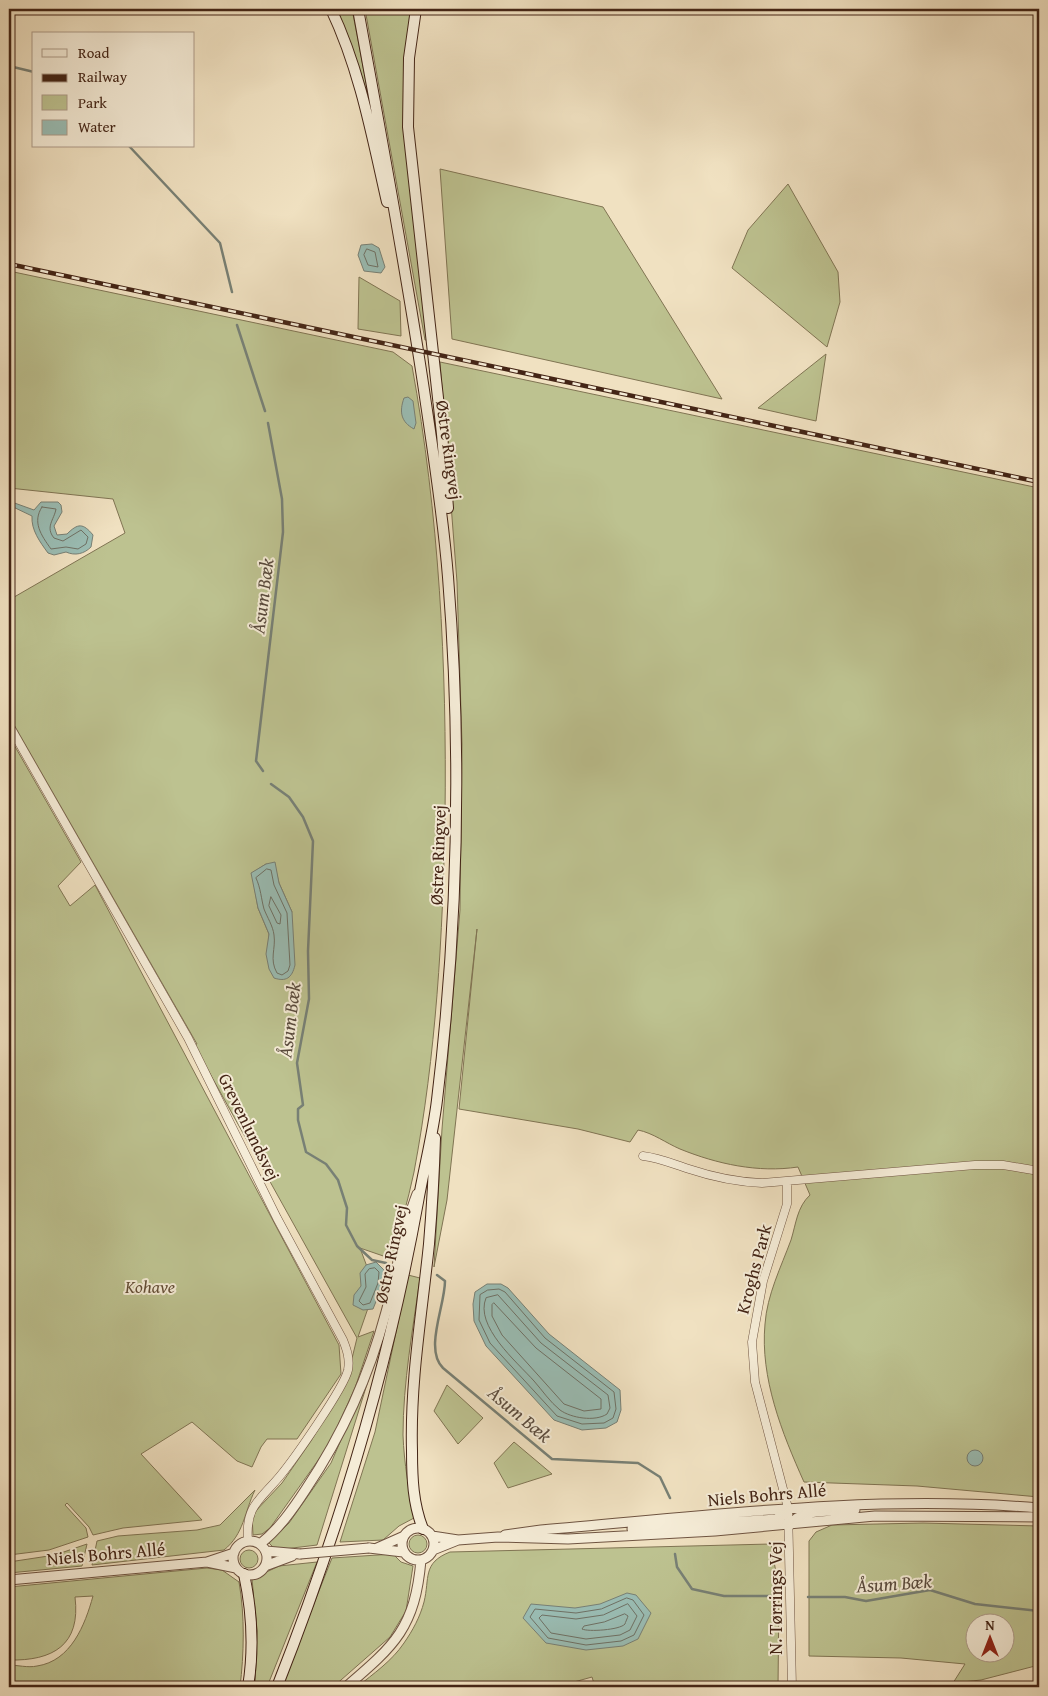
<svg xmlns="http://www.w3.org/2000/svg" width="1048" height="1696" font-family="'Gentium Book Plus',serif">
  <rect width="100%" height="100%" fill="#f0e1c1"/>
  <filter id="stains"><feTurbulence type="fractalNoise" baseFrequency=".004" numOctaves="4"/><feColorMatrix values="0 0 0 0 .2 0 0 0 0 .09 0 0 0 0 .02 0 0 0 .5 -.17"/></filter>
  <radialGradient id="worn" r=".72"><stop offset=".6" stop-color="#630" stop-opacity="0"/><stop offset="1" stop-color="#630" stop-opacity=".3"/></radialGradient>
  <!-- green -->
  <path fill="#bdc290" stroke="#807453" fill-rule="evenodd" d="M 335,9 L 352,9 L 370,103 L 354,56 Z
    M 365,9 L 412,9 L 405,85 L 428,340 L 425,340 Z
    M 440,169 L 603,207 L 722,399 L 452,339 Z
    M 788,184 L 838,272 L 840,302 L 827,347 L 732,268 L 748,230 Z
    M 9,271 L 393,352 L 412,366 C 439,514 447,666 445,816 C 443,935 436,1055 414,1172 C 408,1201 399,1230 392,1259 L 360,1248 L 375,1288 L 358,1337 L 374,1331 L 355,1388 L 329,1445 L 270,1528 L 262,1534 L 253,1535 L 252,1515 L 282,1483 L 311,1441 L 346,1383 L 357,1338 L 194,1045 L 197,1044 L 9,716 L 9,600 L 125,533 L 113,499 L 9,488 ZM 266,864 L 275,867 L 279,883 L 292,912 L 269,942 L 269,934 L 258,908 L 252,873 Z
    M 359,277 L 400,301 L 401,336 L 358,329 Z
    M 826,354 L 816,421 L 758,408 Z
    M 440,362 L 1039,488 L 1039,1497 L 917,1486 L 804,1482 C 782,1433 760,1378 765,1324 C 767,1295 781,1267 791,1240 C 796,1224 797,1207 810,1195 L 798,1167 C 758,1173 717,1164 680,1149 C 666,1143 653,1133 638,1130 L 630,1142 L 578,1129 L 459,1109 L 477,929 L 447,1200 L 434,1267 L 442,1129 L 460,910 L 462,744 L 457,582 Z
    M 9,736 L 81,862 L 58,886 L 70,906 L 95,885 L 339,1345 L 341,1374 L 297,1439 L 267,1439 L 261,1447 L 252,1467 L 237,1461 L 192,1422 L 141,1454 L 202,1520 L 123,1528 L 93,1535 L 89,1527 L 67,1503 L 65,1505 L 86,1528 L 88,1537 L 49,1550 L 9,1555 Z
    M 408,1275 L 420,1278 C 413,1328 403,1383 403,1435 C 404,1463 409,1491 414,1518 L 399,1526 L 383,1540 L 340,1542 L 375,1432 Z
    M 372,1368 L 317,1545 L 276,1550 L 269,1543 L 289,1523 L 331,1463 Z
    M 447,1385 L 483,1418 L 458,1444 L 434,1411 Z
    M 514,1442 L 552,1474 L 508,1488 L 494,1463 Z
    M 255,1490 C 244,1513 244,1534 224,1550 L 92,1565 L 97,1541 L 118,1536 L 197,1530 L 220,1525 Z
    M 923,1523 L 1039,1526 L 1039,1665 L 981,1680 L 953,1683 L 965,1664 L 901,1658 L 809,1656 L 809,1541 L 816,1532 L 832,1525 ZM 976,1624 L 1006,1624 L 1006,1654 L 976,1654 Z
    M409 1544a9 9 0 1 1 18 0a9 9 0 1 1-18 0Z
    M 87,1544 L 82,1566 L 9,1573 L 9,1562 L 55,1555 Z
    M 771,1544 L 779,1590 L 778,1687 L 595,1687 L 592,1677 L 556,1687 L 357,1687 C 373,1674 392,1661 404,1643 C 413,1630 420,1617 424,1602 C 430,1578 422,1563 450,1552 Z
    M240 1559a9 9 0 1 1 18 0a9 9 0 1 1-18 0Z
    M 393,1554 L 401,1562 L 413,1566 L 406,1611 L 390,1637 L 333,1687 L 281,1687 L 332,1558 Z
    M 317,1562 L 267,1687 L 255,1687 L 257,1631 L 252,1579 L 279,1566 Z
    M 207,1568 L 222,1570 L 239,1582 C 245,1616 244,1654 240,1687 L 9,1687 L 9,1665 C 17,1665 28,1668 37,1666 C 71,1661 85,1625 93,1596 L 75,1597 C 81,1645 53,1661 9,1660 L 9,1587 Z"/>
  <!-- water -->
  <path fill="#9abdb4" stroke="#788075" d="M 372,244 L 379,248 L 385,267 L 381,273 L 364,271 L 358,255 L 361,245 Z
    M 408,397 L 413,401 L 416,423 L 414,429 C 401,422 399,412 404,398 Z
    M 9,501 L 34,510 L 41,502 L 58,502 L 61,505 L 62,512 L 54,526 L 57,535 L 67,534 C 78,523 83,523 93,535 L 91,547 C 84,554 75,556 66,552 L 54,555 L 48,553 C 40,542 31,530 32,516 L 9,505 Z
    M 275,862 L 279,883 L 292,912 L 295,965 C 292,978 286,982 274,978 L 269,969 L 266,954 L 269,934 L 258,908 L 251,873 L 266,864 Z
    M 376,1262 L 384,1270 L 383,1284 L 373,1309 L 363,1310 L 353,1305 L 354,1295 L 361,1286 L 360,1273 L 366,1265 Z
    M 487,1284 L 501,1284 L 508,1288 L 549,1334 L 620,1390 L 621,1410 L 617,1422 L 606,1428 L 582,1430 L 554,1420 L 486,1346 L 474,1321 L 473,1304 L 475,1292 Z
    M967 1458a8 8 0 1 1 16 0a8 8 0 1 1-16 0Z
    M 627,1593 L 636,1595 L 651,1613 L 638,1639 L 623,1646 L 586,1650 L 546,1643 L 523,1618 L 531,1604 L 575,1608 L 600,1604 Z"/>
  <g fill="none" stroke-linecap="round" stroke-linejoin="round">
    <!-- shore -->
    <path stroke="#6f7165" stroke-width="1" d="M 367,249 L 375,252 L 378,267 L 368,265 L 364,255 Z
      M 42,507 L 56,509 C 54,520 45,527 54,538 L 63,541 L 81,530 L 88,537 L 86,544 L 78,549 L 66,547 L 51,549 C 41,535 32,522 42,507 Z
      M 267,869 L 271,870 L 274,885 L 287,913 L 290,965 L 288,971 L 282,975 L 277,973 C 269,959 276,949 274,935 C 273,926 267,917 264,909 C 261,898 261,889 256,878 Z
      M 271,897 L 281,915 L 280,924 L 277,923 L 269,906 Z
      M 375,1268 L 379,1272 L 378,1283 L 370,1303 L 363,1305 L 359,1301 L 366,1287 L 365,1274 L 369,1269 Z
      M 488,1290 L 499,1289 L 505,1292 L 545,1338 L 614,1392 L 616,1409 L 613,1418 L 604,1423 L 582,1424 L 557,1416 L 490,1343 L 479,1320 L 480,1295 Z
      M 498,1295 L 541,1343 L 608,1395 L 610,1408 L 607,1414 C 595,1422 571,1418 560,1410 C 550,1402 542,1390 534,1381 C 517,1362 474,1326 486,1298 Z
      M 494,1303 L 536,1348 L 601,1399 L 601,1409 L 584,1411 L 564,1404 L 502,1335 L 492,1316 L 492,1305 Z
      M 627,1598 L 633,1600 L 644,1615 L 634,1635 L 621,1641 L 586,1645 L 548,1638 L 530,1617 L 535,1609 L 576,1613 L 601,1609 Z
      M 628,1604 L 637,1616 L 630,1630 L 620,1635 L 586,1639 L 551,1633 L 539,1618 L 542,1615 L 576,1619 L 603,1615 Z
      M 625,1614 L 628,1616 C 628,1617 625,1623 625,1624 C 620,1630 588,1632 582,1629 L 584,1626 L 604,1622 Z"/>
    <!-- stream -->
    <path stroke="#788075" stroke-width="2.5" d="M 9,66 L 34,72
      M 129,146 L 220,243 L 232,292
      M 237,325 L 265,411
      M 263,771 L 256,761 L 283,532 L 282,499 L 268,423
      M 271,784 L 289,797 L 303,817 L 313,841 L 308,951 L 309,999 L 297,1063 L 303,1105 L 298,1109 L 298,1120 L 306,1152 L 326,1164 L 338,1180 L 347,1208 L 346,1225 L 357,1246 L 372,1260 L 386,1263
      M 437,1275 L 445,1281 C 445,1306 424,1349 443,1368 L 552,1459 L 638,1463 L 660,1477 L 670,1498
      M 675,1554 L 677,1567 L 692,1589 L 724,1596 L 773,1596
      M 808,1597 L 845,1597 L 866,1601 L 930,1590 L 975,1604 L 1039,1611"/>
    <defs>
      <path id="minor" d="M 9,725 L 188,1038 L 277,1218 L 343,1340 C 347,1350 350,1359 348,1370 C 344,1388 294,1459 280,1476 C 260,1500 245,1506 248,1541
        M 643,1156 C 660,1158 673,1164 689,1169 C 713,1177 737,1182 762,1183 L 975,1165 L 1003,1165 L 1039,1171
        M 787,1183 L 787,1204 L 763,1281 L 752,1342 L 755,1382 L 788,1508 L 792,1687"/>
      <path id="tertiary" d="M 790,1525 C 802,1507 835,1512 855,1510
        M402 1544a16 16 0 1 1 32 0a16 16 0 1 1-32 0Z
        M 632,1529 L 776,1519 L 786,1514 L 788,1508
        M 505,1535 L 541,1530 C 706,1516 873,1494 1039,1508
        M 432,1536 L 458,1540 L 498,1537 L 568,1539 L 715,1531 L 875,1516 L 1039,1517
        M233 1558a17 17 0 1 1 34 0a17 17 0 1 1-34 0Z
        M 260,1544 C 279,1529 293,1509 306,1489 C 343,1434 369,1376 386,1312 C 397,1273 402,1232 417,1194
        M 369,1548 L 403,1552
        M 377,1548 L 404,1536
        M 433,1550 L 458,1540
        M 266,1551 L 300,1554
        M 207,1562 L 236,1568
        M 265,1566 L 292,1556
        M 9,1580 L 207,1562 L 234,1553
        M 346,1687 C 395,1645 415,1628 421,1560"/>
      <path id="secondary" d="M 331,9 C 360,70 372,136 387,202
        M 416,9 L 409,58 L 408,127 L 442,434 L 448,508
        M 423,1529 C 413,1504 412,1478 412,1451 C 410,1381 422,1313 429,1244 C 432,1208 434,1173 435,1138
        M 244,1574 C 252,1611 254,1650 248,1687
        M 277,1687 C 339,1530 388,1368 418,1202 C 424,1168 433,1134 437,1100 C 458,927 462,751 448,577 C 443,514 433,452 424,390 C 405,262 381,136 358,9"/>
    </defs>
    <!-- minor casing -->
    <use href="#minor" stroke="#6f5441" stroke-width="9"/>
    <!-- tertiary casing -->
    <use href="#tertiary" stroke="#6f5441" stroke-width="11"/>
    <!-- secondary casing -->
    <use href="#secondary" stroke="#442516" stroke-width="12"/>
    <!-- minor -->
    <use href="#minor" stroke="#f5ecd7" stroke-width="8"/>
    <!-- tertiary -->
    <use href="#tertiary" stroke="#f5ecd7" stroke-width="9"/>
    <!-- secondary -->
    <use href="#secondary" stroke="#f5ecd7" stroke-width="10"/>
    <defs>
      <path id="rail" d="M 9,264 L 1039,482"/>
    </defs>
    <!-- rail casing -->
    <use href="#rail" stroke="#442516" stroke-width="4.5"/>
    <!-- rail -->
    <use href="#rail" stroke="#f5ecd7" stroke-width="2.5" stroke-dasharray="8" stroke-linecap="butt"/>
    <defs>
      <path id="tertiary-bridge" d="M 300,1554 L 369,1548"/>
    </defs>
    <!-- tertiary-bridge casing -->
    <use href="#tertiary-bridge" stroke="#6f5441" stroke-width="11" stroke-linecap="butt"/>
    <!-- tertiary-bridge -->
    <use href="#tertiary-bridge" stroke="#f5ecd7" stroke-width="9"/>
  </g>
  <g text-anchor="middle" stroke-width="4" stroke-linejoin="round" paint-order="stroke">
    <!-- street labels -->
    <g font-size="18" fill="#442516" stroke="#f5ecd7">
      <text transform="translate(449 450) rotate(82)" y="6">Østre Ringvej</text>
      <text transform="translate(438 855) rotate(-88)" y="6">Østre Ringvej</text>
      <text transform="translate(249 1127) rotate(64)" y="6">Grevenlundsvej</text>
      <text transform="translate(391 1254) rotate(-78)" y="6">Østre Ringvej</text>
      <text transform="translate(754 1269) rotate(-75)" y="6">Kroghs Park</text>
      <text transform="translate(767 1495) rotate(-5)" y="6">Niels Bohrs Allé</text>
      <text transform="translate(106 1554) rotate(-5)" y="6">Niels Bohrs Allé</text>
      <text transform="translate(776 1598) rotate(-90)" y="6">N. Tørrings Vej</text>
    </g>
    <!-- park labels -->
    <g font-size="18" font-style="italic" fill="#624c34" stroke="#f5ecd7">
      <text x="150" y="1293">Kohave</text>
    </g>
    <!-- water labels -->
    <g font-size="19" font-style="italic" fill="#5a4b3e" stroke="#f5ecd7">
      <text transform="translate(262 596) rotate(-83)" y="7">Åsum Bæk</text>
      <text transform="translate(289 1020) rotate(-83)" y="7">Åsum Bæk</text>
      <text transform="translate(520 1414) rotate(40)" y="7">Åsum Bæk</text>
      <text transform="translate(894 1583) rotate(-4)" y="7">Åsum Bæk</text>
    </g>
  </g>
  <!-- margin -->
  <rect width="1048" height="1696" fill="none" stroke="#f0e1c1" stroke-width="30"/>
  <rect x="10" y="10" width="1028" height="1676" fill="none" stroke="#442516" stroke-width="2.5"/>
  <rect x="15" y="15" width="1018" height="1666" fill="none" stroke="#442516"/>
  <!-- legend -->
  <rect x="32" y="32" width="162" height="115" fill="#f5ecd7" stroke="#ae9c8a"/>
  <rect x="42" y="49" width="25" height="8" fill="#f5ecd7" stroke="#ae9c8a"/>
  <text x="78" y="58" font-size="15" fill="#442516">Road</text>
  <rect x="42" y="74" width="25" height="8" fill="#442516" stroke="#ae9c8a"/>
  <text x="78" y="82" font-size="15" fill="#442516">Railway</text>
  <rect x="42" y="95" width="25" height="15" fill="#bdc290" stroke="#ae9c8a"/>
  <text x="78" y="108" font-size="15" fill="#442516">Park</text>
  <rect x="42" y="120" width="25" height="15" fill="#9abdb4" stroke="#ae9c8a"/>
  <text x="78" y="132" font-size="15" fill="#442516">Water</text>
  <!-- north arrow -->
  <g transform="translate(990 1638)"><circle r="24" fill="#f5ecd7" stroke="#ae9c8a"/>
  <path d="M0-4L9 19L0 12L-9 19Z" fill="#8f2418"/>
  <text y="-8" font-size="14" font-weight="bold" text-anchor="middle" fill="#442516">N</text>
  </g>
  <rect width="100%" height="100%" filter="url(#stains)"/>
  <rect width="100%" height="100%" fill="url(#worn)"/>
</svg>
